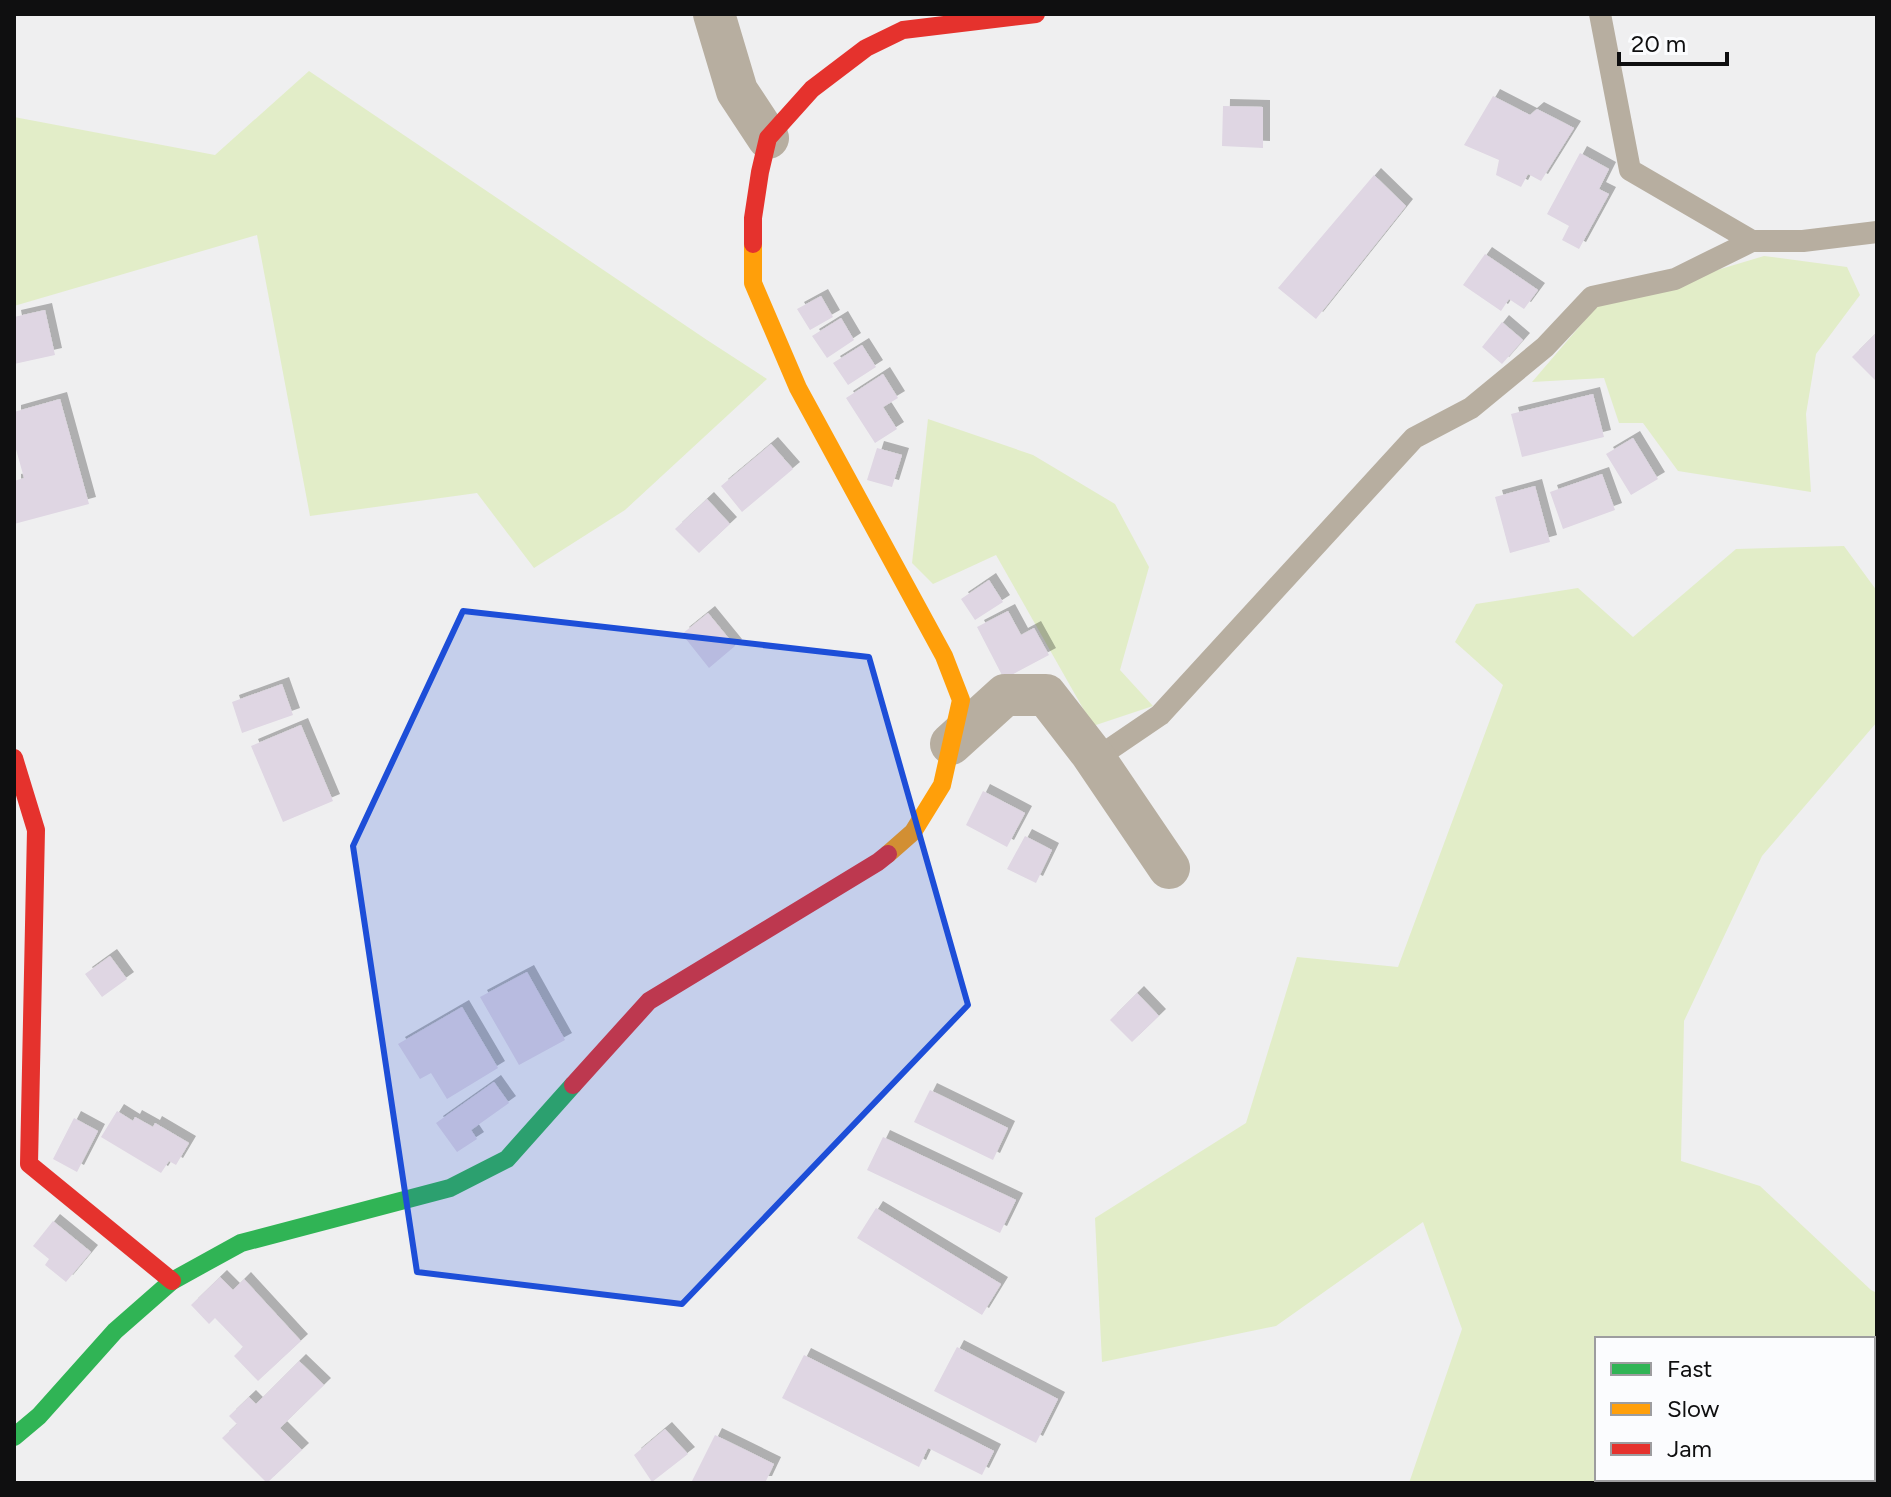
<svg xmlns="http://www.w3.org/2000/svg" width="1891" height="1497" font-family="Figtree,sans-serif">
  <defs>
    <filter id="shadow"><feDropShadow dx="7" dy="-7" stdDeviation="0" flood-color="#0004"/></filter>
  </defs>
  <rect width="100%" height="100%" fill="#efeff0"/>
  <!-- green -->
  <path fill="#e2edc8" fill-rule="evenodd" d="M 309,71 L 707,340 L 767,379 L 625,510 L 534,568 L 477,493 L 310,516 L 257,235 L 14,306 L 14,117 L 215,155 Z
    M 1764,256 L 1847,267 L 1860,295 L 1816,354 L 1806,414 L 1811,492 L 1678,471 L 1643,423 L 1619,423 L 1604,378 L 1532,382 L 1597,306 Z
    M 928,419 L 1033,455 L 1115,504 L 1149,567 L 1120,670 L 1153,706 L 1093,726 L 996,555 L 933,584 L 912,563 Z
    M 1844,546 L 1877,591 L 1877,722 L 1762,856 L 1684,1021 L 1681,1161 L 1760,1186 L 1871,1290 L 1877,1293 L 1877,1483 L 1409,1483 L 1462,1329 L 1423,1222 L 1276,1326 L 1102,1362 L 1095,1218 L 1246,1123 L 1297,957 L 1398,967 L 1503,685 L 1455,642 L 1476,604 L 1578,588 L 1633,637 L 1736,549 ZM 1873,1339 L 1873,1479 L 1597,1479 L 1597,1339 Z"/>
  <!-- building -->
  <path fill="#dfd6e3" filter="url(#shadow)" d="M 1493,96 L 1530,115 L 1537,109 L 1574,128 L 1541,181 L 1528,174 L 1521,187 L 1496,175 L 1499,160 L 1464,145 Z
    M 1223,106 L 1263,107 L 1263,148 L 1222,146 Z
    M 1580,153 L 1609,169 L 1599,189 L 1609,194 L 1579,249 L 1562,240 L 1569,226 L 1547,214 Z
    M 1374,175 L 1406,206 L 1316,319 L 1278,288 Z
    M 1485,254 L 1538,290 L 1524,309 L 1509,299 L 1501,311 L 1463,285 Z
    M 821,296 L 833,317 L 810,330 L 797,309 Z
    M 45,310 L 55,355 L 14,364 L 14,328 L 16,328 L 14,317 Z
    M 841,318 L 854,340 L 827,358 L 812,336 Z
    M 1502,322 L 1523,340 L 1502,364 L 1482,347 Z
    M 1877,332 L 1877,382 L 1852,357 Z
    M 862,345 L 876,367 L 848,385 L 833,363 Z
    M 883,374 L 898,398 L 883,407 L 897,429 L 875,443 L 846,398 Z
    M 1593,394 L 1604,437 L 1522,457 L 1511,414 Z
    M 60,399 L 89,504 L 14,524 L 14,481 L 24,478 L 14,442 L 14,412 Z
    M 1633,438 L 1658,479 L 1631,495 L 1606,454 Z
    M 771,444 L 793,469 L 742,512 L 721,486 Z
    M 877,448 L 902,455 L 892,487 L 867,480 Z
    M 1602,474 L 1615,510 L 1563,529 L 1550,492 Z
    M 1535,486 L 1550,542 L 1510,553 L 1495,497 Z
    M 707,499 L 730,524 L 699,553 L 675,529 Z
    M 989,580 L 1003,602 L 975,620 L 961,599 Z
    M 1008,611 L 1021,635 L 1034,628 L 1049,655 L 1004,679 L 977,627 Z
    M 708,613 L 735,646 L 709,668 L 682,634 Z
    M 282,684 L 293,715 L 242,733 L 232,702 Z
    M 301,725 L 333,801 L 283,822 L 251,746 Z
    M 983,791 L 1025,813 L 1007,847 L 966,825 Z
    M 1025,836 L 1052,850 L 1036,883 L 1007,869 Z
    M 110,956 L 127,979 L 102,997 L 85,974 Z
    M 527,972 L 565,1040 L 519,1065 L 480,997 Z
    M 1137,993 L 1159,1016 L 1132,1042 L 1110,1020 Z
    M 462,1007 L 498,1068 L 447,1099 L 431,1073 L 420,1079 L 398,1044 Z
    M 494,1082 L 509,1103 L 471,1130 L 477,1139 L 457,1152 L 436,1123 Z
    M 930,1090 L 1008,1128 L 993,1160 L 914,1122 Z
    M 117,1111 L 133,1121 L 135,1117 L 153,1127 L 155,1123 L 189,1143 L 176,1165 L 169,1161 L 161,1173 L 101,1137 Z
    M 74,1118 L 98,1131 L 77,1172 L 53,1159 Z
    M 883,1137 L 1016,1200 L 1000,1233 L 867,1170 Z
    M 876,1208 L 1001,1284 L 982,1315 L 857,1238 Z
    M 53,1221 L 91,1252 L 66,1282 L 45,1265 L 49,1259 L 33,1246 Z
    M 220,1277 L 233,1290 L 244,1279 L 301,1341 L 258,1381 L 234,1356 L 243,1347 L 215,1318 L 209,1324 L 191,1305 Z
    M 957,1347 L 1058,1399 L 1036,1443 L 934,1391 Z
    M 804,1355 L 994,1451 L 982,1475 L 928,1448 L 919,1467 L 782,1398 Z
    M 299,1361 L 324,1385 L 280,1428 L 302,1450 L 267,1483 L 222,1438 L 237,1424 L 229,1416 L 249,1397 L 256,1404 Z
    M 665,1429 L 688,1454 L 652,1482 L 634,1455 Z
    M 715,1435 L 774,1464 L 765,1483 L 691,1483 Z"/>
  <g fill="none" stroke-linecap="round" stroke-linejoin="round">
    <!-- lane -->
    <path stroke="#b7aea0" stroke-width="22" d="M 1600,14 L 1630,170 L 1752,241 L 1803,241 L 1877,232
      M 1091,753 L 1110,749 L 1160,715 L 1414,438 L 1471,408 L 1545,347 L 1592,297 L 1675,279 L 1752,241"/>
    <!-- street -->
    <path stroke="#b7aea0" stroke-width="42" d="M 714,14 L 737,91 L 768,138
      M 951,744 L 1005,695 L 1046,695 L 1091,753 L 1169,868"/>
    <!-- fast -->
    <path stroke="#30b455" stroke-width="18" d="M 14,1437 L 39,1416 L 115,1331 L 172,1281 L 241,1243 L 450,1188 L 507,1159 L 573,1085"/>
    <!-- slow -->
    <path stroke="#ff9f0a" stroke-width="18" d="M 753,244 L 753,283 L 798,388 L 944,656 L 961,700 L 942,785 L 913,832 L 888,854"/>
    <!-- jam -->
    <path stroke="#e5322d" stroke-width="18" d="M 753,244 L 753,218 L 760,172 L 768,138 L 812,89 L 866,48 L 903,30 L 1036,14
      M 14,758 L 36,830 L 29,1164 L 172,1281
      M 573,1085 L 649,1001 L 878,862 L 888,854"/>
  </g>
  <!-- marked area -->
  <path fill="#1d4ed8" fill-opacity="0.2" stroke="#1d4ed8" stroke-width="6" stroke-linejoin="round" d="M 463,611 L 869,657 L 968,1005 L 682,1304 L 417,1272 L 353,846 Z"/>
  <!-- border -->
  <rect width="1891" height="1497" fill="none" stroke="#0f0f10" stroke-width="32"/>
  <!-- legend -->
  <rect x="1595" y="1337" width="280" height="144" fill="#fbfcfe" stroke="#9d9d9f" stroke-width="2"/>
  <rect x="1611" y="1363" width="40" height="12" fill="#30b455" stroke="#9d9d9f" stroke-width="2"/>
  <text x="1667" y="1377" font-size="24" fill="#0f0f10">Fast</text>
  <rect x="1611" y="1403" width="40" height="12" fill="#ff9f0a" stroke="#9d9d9f" stroke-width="2"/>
  <text x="1667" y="1417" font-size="24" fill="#0f0f10">Slow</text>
  <rect x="1611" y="1443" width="40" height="12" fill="#e5322d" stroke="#9d9d9f" stroke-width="2"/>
  <text x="1667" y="1457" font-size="24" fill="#0f0f10">Jam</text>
  <!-- scale -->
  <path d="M1619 52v12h108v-12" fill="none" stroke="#0f0f10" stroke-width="4"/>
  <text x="1631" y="52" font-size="24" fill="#0f0f10" stroke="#fbfcfe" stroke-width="6" paint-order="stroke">20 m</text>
</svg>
